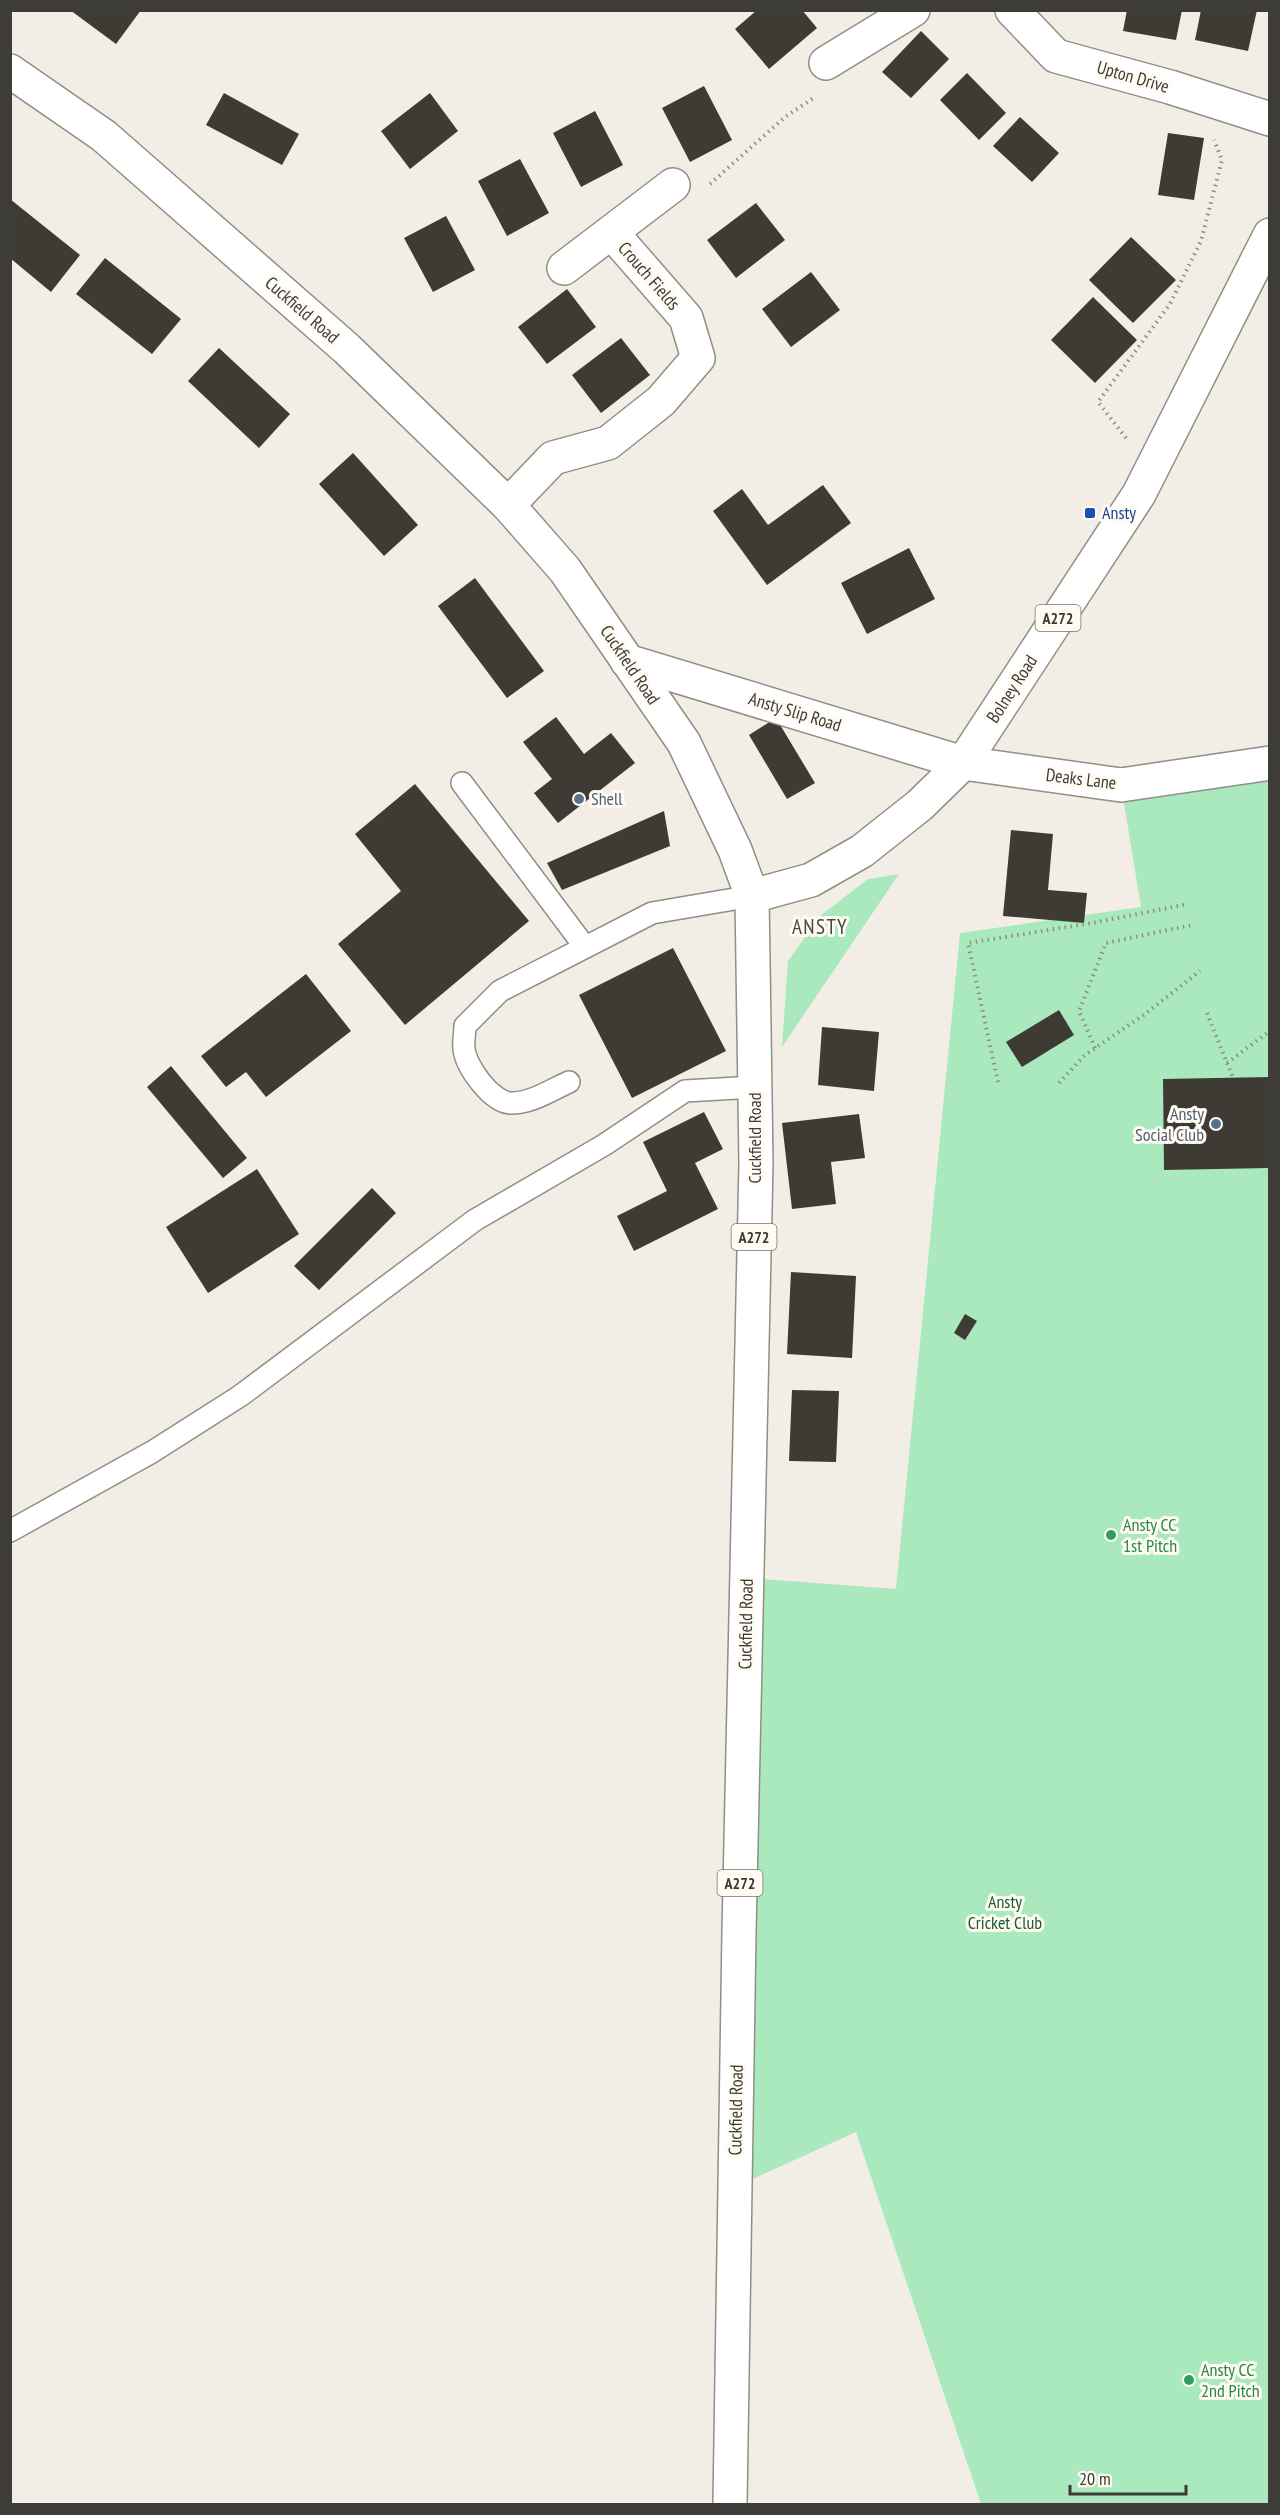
<svg xmlns="http://www.w3.org/2000/svg" width="1280" height="2515" font-family="'PT Sans Narrow',sans-serif">
  <rect width="100%" height="100%" fill="#f2ede5"/>
  <!-- green -->
  <path fill="#a9e9bd" d="M 1269,763 L 1269,2504 L 981,2504 L 856,2132 L 735,2187 L 747,1578 L 896,1589 L 960,933 L 1141,907 L 1121,785 Z
    M 899,874 L 782,1047 L 788,961 L 820,916 L 868,879 Z"/>
  <!-- building -->
  <path fill="#3e3b34" d="M 70,10 L 141,10 L 116,44 Z
    M 757,10 L 802,10 L 817,28 L 769,69 L 735,29 Z
    M 1127,10 L 1182,10 L 1176,40 L 1123,31 Z
    M 1201,10 L 1257,10 L 1248,51 L 1195,40 Z
    M 921,31 L 949,59 L 911,98 L 882,72 Z
    M 967,73 L 1006,113 L 979,140 L 940,100 Z
    M 704,86 L 732,140 L 690,162 L 662,108 Z
    M 224,93 L 299,134 L 282,165 L 206,125 Z
    M 430,93 L 458,131 L 410,169 L 381,131 Z
    M 595,111 L 623,165 L 581,187 L 553,133 Z
    M 1020,117 L 1059,153 L 1032,182 L 993,146 Z
    M 1168,133 L 1204,138 L 1194,200 L 1158,195 Z
    M 520,159 L 549,213 L 507,236 L 478,181 Z
    M 10,199 L 80,255 L 51,292 L 10,258 Z
    M 756,203 L 785,240 L 736,278 L 707,240 Z
    M 446,216 L 475,270 L 433,292 L 404,238 Z
    M 1131,237 L 1176,280 L 1133,323 L 1089,280 Z
    M 105,258 L 181,319 L 152,354 L 76,294 Z
    M 811,272 L 840,310 L 791,347 L 762,309 Z
    M 567,289 L 596,327 L 547,364 L 518,327 Z
    M 1093,297 L 1137,340 L 1095,383 L 1051,340 Z
    M 621,338 L 650,375 L 601,413 L 572,375 Z
    M 219,348 L 290,414 L 259,448 L 188,381 Z
    M 353,453 L 418,525 L 384,556 L 319,484 Z
    M 823,485 L 851,523 L 767,585 L 713,511 L 742,489 L 768,525 Z
    M 909,548 L 935,599 L 867,634 L 841,583 Z
    M 475,578 L 544,671 L 507,698 L 438,606 Z
    M 556,717 L 584,754 L 611,733 L 635,763 L 558,823 L 534,793 L 552,779 L 523,742 Z
    M 776,718 L 815,783 L 787,799 L 749,735 Z
    M 415,784 L 529,921 L 405,1025 L 338,944 L 401,891 L 355,834 Z
    M 664,811 L 670,846 L 562,890 L 547,863 Z
    M 1011,830 L 1053,834 L 1048,890 L 1087,893 L 1084,923 L 1003,916 Z
    M 673,948 L 726,1051 L 632,1098 L 579,995 Z
    M 306,974 L 351,1031 L 266,1097 L 246,1072 L 226,1087 L 201,1056 Z
    M 1059,1010 L 1074,1035 L 1022,1067 L 1006,1042 Z
    M 822,1027 L 879,1032 L 874,1091 L 818,1085 Z
    M 171,1066 L 247,1158 L 223,1178 L 147,1087 Z
    M 1269,1077 L 1269,1168 L 1164,1170 L 1163,1079 Z
    M 704,1112 L 723,1149 L 695,1163 L 718,1209 L 634,1251 L 617,1216 L 667,1191 L 643,1142 Z
    M 859,1114 L 865,1158 L 831,1162 L 836,1204 L 792,1209 L 782,1123 Z
    M 257,1169 L 299,1234 L 208,1293 L 166,1227 Z
    M 372,1188 L 396,1213 L 319,1290 L 294,1266 Z
    M 791,1272 L 856,1276 L 852,1358 L 787,1354 Z
    M 965,1314 L 977,1321 L 965,1340 L 954,1333 Z
    M 792,1390 L 839,1391 L 836,1462 L 789,1461 Z"/>
  <g fill="none" stroke-linecap="round" stroke-linejoin="round">
    <defs>
      <path id="service" d="M 462,783 L 585,947
        M 569,1082 C 551,1090 532,1103 511,1103 C 492,1103 466,1067 464,1049 C 463,1042 465,1033 465,1026 L 500,991 L 652,913 L 752,896
        M 10,1531 L 152,1452 L 240,1396 L 475,1220 L 604,1145 L 685,1091 L 755,1087"/>
      <path id="minor" d="M 1012,10 L 1056,56 L 1170,87 L 1270,119
        M 826,63 L 913,10
        M 564,268 L 673,185
        M 508,505 L 553,458 L 608,443 L 661,401 L 698,358 L 686,318 L 612,233
        M 627,661 L 963,763 L 1121,785 L 1270,763"/>
      <path id="secondary" d="M 10,71 L 104,136 L 347,349 L 508,505 L 565,570 L 684,743 L 735,850 L 752,896"/>
      <path id="trunk" d="M 730,2504 L 739,1932 L 756,1163 L 752,896 L 811,880 L 862,851 L 920,805 L 963,763 L 1139,494 L 1270,235"/>
    </defs>
    <!-- service casing -->
    <use href="#service" stroke="#918e86" stroke-width="24"/>
    <!-- minor casing -->
    <use href="#minor" stroke="#918e86" stroke-width="36"/>
    <!-- secondary casing -->
    <use href="#secondary" stroke="#918e86" stroke-width="36"/>
    <!-- trunk casing -->
    <use href="#trunk" stroke="#918e86" stroke-width="36"/>
    <!-- path -->
    <path stroke="#908d87" stroke-width="4" stroke-dasharray="1.5 4.5" stroke-linecap="butt" d="M 710,184 L 785,117 L 815,97
      M 1126,438 L 1098,402 L 1170,304 L 1201,241 L 1222,160 L 1214,140
      M 1207,1013 L 1233,1078
      M 1095,1048 L 1079,1011 L 1106,943 L 1192,925
      M 1227,1063 L 1270,1031
      M 998,1082 L 968,943 L 1092,923 L 1188,904
      M 1059,1083 L 1085,1055 L 1145,1014 L 1200,971"/>
    <!-- service -->
    <use href="#service" stroke="#fff" stroke-width="21"/>
    <!-- minor -->
    <use href="#minor" stroke="#fff" stroke-width="33"/>
    <!-- secondary -->
    <use href="#secondary" stroke="#fff" stroke-width="33"/>
    <!-- trunk -->
    <use href="#trunk" stroke="#fff" stroke-width="33"/>
  </g>
  <!-- markers -->
  <rect fill="#1a4fb4" stroke="#fffbf2" stroke-width="2" x="1084" y="507" width="12" height="12" rx="3"/>
  <g fill="#5c6f8a" stroke="#fffbf2" stroke-width="2">
    <circle cx="579" cy="799" r="6"/>
    <circle cx="1216" cy="1124" r="6"/>
  </g>
  <g fill="#2e9e5b" stroke="#fffbf2" stroke-width="2">
    <circle cx="1111" cy="1535" r="6"/>
    <circle cx="1189" cy="2380" r="6"/>
  </g>
  <g text-anchor="middle" stroke-width="6" stroke-linejoin="round" paint-order="stroke">
    <!-- shield labels -->
    <g fill="#fffbf2" stroke="#787570" stroke-width="1.5">
      <rect x="1035.5" y="605" width="45" height="26" rx="4.5"/>
      <rect x="731.5" y="1224" width="45" height="26" rx="4.5"/>
      <rect x="717.5" y="1870" width="45" height="26" rx="4.5"/>
    </g>
    <g font-size="16" font-weight="bold" fill="#3e3c39">
      <text x="1058" y="624">A272</text>
      <text x="754" y="1243">A272</text>
      <text x="740" y="1889">A272</text>
    </g>
    <!-- street labels -->
    <g font-size="18" fill="#3e3c39" stroke="#fffbf2">
      <text transform="translate(1133 77) rotate(16)" y="6">Upton Drive</text>
      <text transform="translate(649 276) rotate(49)" y="6">Crouch Fields</text>
      <text transform="translate(302 310) rotate(41)" y="6">Cuckfield Road</text>
      <text transform="translate(630 665) rotate(56)" y="6">Cuckfield Road</text>
      <text transform="translate(1012 689) rotate(-57)" y="6">Bolney Road</text>
      <text transform="translate(795 712) rotate(17)" y="6">Ansty Slip Road</text>
      <text transform="translate(1081 779) rotate(7)" y="6">Deaks Lane</text>
      <text transform="translate(755 1138) rotate(-90)" y="6">Cuckfield Road</text>
      <text transform="translate(746 1624) rotate(-89)" y="6">Cuckfield Road</text>
      <text transform="translate(736 2110) rotate(-89)" y="6">Cuckfield Road</text>
    </g>
    <!-- transit labels -->
    <g font-size="18" fill="#164399" stroke="#fffbf2" text-anchor="start">
      <text x="1102" y="519">Ansty</text>
    </g>
    <!-- service labels -->
    <g font-size="18" fill="#4e5e75" stroke="#fffbf2" text-anchor="start">
      <text x="591" y="805">Shell</text>
      <text x="1204" y="1120" text-anchor="end">Ansty<tspan x="1204" dy="21">Social Club</tspan></text>
    </g>
    <!-- leisure labels -->
    <g font-size="18" fill="#27864d" stroke="#fffbf2" text-anchor="start">
      <text x="1123" y="1531">Ansty CC<tspan x="1123" dy="21">1st Pitch</tspan></text>
      <text x="1201" y="2376">Ansty CC<tspan x="1201" dy="21">2nd Pitch</tspan></text>
    </g>
    <!-- park labels -->
    <g font-size="18" fill="#1d5836" stroke="#fffbf2">
      <text x="1005" y="1908">Ansty<tspan x="1005" dy="21">Cricket Club</tspan></text>
    </g>
    <!-- quarter labels -->
    <g font-size="21" letter-spacing="1.5" fill="#49463f" stroke="#fffbf2">
      <text x="820" y="934">ANSTY</text>
    </g>
  </g>
  <!-- border -->
  <rect width="1280" height="2515" fill="none" stroke="#3e3c39" stroke-width="24"/>
  <!-- scale -->
  <path d="M1070 2485v9h116v-9" fill="none" stroke="#3e3c39" stroke-width="3"/>
  <text x="1079" y="2485" font-size="18" fill="#3e3c39" stroke="#fffbf2" stroke-width="4.5" paint-order="stroke">20 m</text>
</svg>
